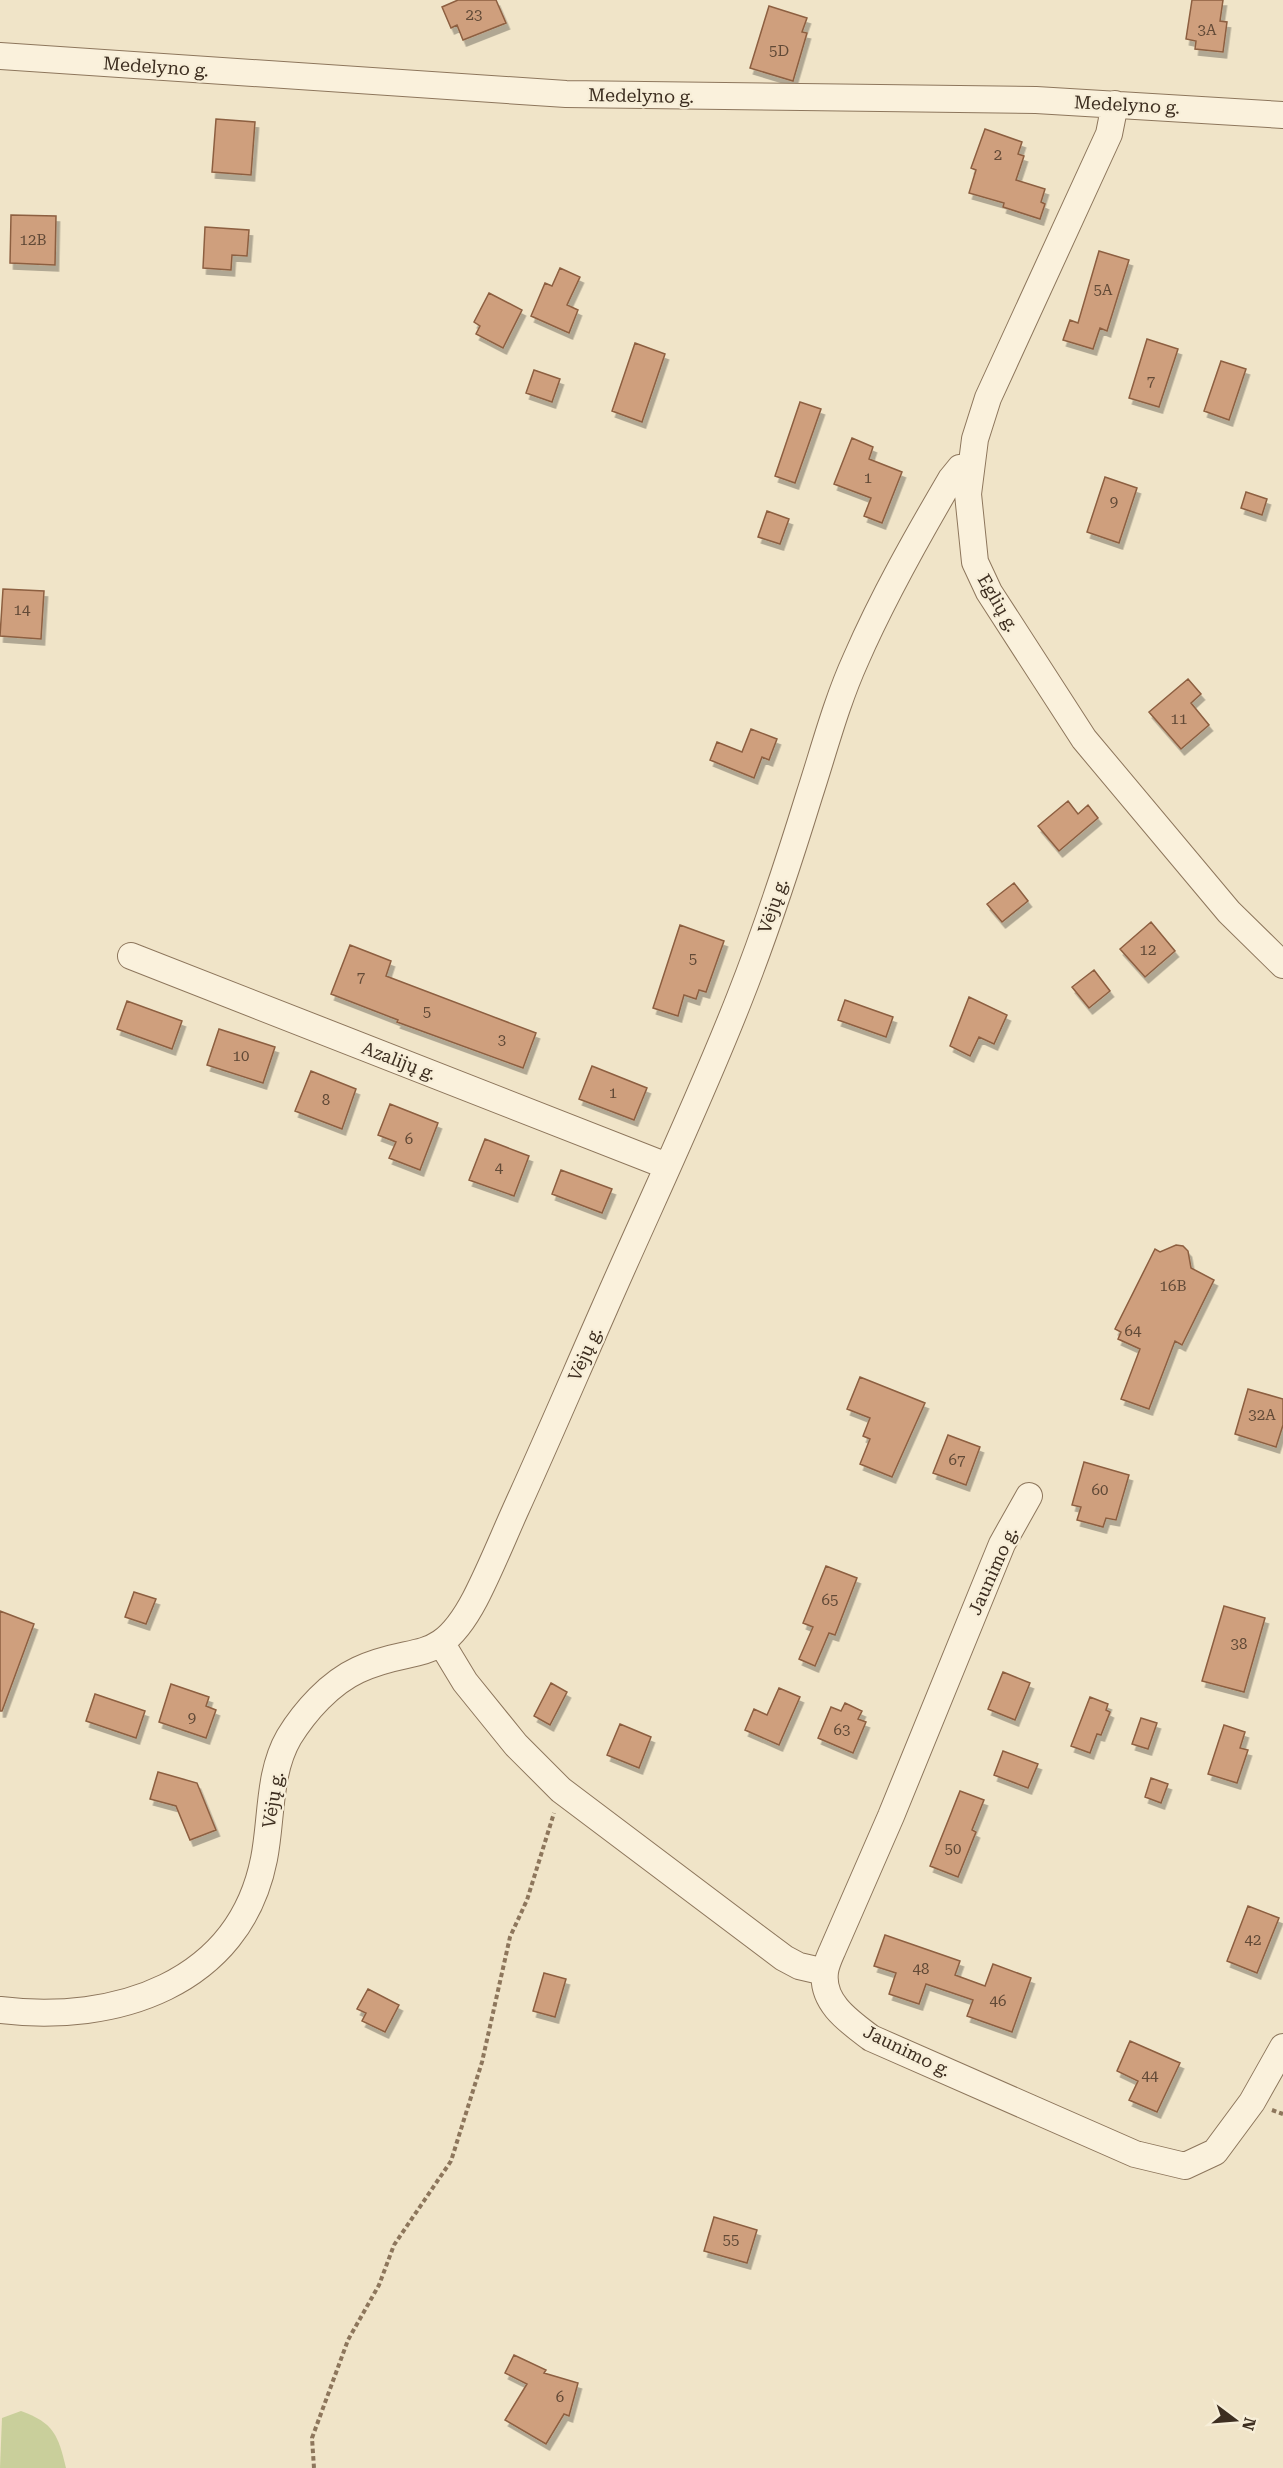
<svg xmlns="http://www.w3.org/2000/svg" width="1283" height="2468" font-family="'Roboto Serif',serif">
  <defs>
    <filter id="shadow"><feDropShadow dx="3.5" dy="6" stdDeviation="0" flood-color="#0004"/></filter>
  </defs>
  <rect width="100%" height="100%" fill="#f0e4c8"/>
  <!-- green -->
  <path fill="#c9cf9b" d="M 21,2411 C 54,2423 58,2435 66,2468 L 0,2468 L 2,2418 Z"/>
  <!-- building -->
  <path fill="#cf9f7d" stroke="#8d5f41" stroke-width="1.5" filter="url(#shadow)" d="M 458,0 L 496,0 L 506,23 L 463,40 L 457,25 L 451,28 L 442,7 Z
    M 1192,0 L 1223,0 L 1220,21 L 1227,22 L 1223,52 L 1195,49 L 1196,41 L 1186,39 Z
    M 769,6 L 807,18 L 802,32 L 807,33 L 793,81 L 750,68 Z
    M 216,119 L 255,122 L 251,175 L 212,172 Z
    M 985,129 L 1022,142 L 1018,154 L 1024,156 L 1016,180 L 1045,189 L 1041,202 L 1045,204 L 1040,219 L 1003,207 L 1004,203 L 969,193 L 976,170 L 971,168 Z
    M 11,215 L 56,216 L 55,265 L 10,263 Z
    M 205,227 L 249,230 L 247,256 L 232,255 L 231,270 L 203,268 Z
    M 1099,251 L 1129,260 L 1107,331 L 1100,328 L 1093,349 L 1063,340 L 1070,320 L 1078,323 Z
    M 560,268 L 580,277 L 567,305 L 578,310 L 569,333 L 531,316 L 545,283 L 552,286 Z
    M 489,293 L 522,310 L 503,348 L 476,334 L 480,326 L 474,322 Z
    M 1147,339 L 1178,349 L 1159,407 L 1129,398 Z
    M 635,343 L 665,354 L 642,422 L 612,411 Z
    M 1221,361 L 1246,369 L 1229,420 L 1204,411 Z
    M 534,370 L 560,379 L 552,402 L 526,393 Z
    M 800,402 L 821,409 L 795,483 L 775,476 Z
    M 852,438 L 873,447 L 869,459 L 902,472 L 882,523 L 864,516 L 871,498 L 834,484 Z
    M 1105,477 L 1137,488 L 1119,543 L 1087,532 Z
    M 1246,492 L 1267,499 L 1262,515 L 1241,508 Z
    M 767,511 L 789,519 L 780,544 L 758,537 Z
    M 3,589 L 44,591 L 41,639 L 0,636 Z
    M 1188,679 L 1201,694 L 1191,703 L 1209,725 L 1181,749 L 1149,712 Z
    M 751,729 L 777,739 L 769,760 L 762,757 L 754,778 L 710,760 L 717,742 L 742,752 Z
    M 1068,801 L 1078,814 L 1088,805 L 1098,818 L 1059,851 L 1038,826 Z
    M 1014,883 L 1028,901 L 1002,922 L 987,904 Z
    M 1151,922 L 1175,951 L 1145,977 L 1120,949 Z
    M 680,925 L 724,941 L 706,992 L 699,990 L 696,999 L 684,995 L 678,1016 L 653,1008 Z
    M 350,945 L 391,961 L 386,976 L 536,1033 L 523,1068 L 397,1022 L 398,1020 L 331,994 Z
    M 1094,970 L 1110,991 L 1089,1008 L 1072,987 Z
    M 969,997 L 1007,1015 L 994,1044 L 979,1037 L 970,1056 L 950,1046 Z
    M 845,1000 L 893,1017 L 886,1037 L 838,1020 Z
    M 127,1001 L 182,1021 L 172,1049 L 117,1029 Z
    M 219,1029 L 275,1047 L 263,1083 L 207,1065 Z
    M 592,1066 L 647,1088 L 634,1120 L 579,1099 Z
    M 311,1071 L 356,1089 L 342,1129 L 295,1111 Z
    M 390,1104 L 438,1123 L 420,1170 L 389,1158 L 396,1142 L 378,1135 Z
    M 485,1139 L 529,1156 L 514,1196 L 469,1180 Z
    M 561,1170 L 612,1189 L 602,1213 L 552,1194 Z
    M 1176,1245 L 1183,1246 L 1188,1251 L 1191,1268 L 1214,1280 L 1182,1345 L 1175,1341 L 1149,1409 L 1121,1399 L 1140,1349 L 1118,1339 L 1121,1332 L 1115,1329 L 1155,1249 L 1160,1252 Z
    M 860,1377 L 925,1403 L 892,1477 L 860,1464 L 870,1439 L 863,1436 L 870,1418 L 847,1409 Z
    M 1248,1389 L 1283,1399 L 1283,1425 L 1276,1447 L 1235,1434 Z
    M 948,1435 L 980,1447 L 966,1485 L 933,1473 Z
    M 1084,1462 L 1129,1475 L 1116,1520 L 1106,1518 L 1103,1527 L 1077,1520 L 1081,1507 L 1072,1505 Z
    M 826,1566 L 857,1578 L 835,1635 L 829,1633 L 815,1666 L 799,1659 L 813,1627 L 803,1623 Z
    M 134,1592 L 156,1599 L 146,1624 L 125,1617 Z
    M 1224,1606 L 1265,1618 L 1244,1692 L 1202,1681 Z
    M 0,1611 L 34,1624 L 2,1711 L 0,1711 Z
    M 1003,1672 L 1030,1683 L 1015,1720 L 988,1709 Z
    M 551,1683 L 567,1692 L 550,1725 L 534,1716 Z
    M 171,1684 L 209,1697 L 206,1706 L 216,1710 L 206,1738 L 159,1722 Z
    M 779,1688 L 800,1697 L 779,1745 L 745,1730 L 754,1709 L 767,1715 Z
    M 95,1694 L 145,1711 L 136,1738 L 86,1721 Z
    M 1090,1697 L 1108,1704 L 1106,1710 L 1110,1712 L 1101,1735 L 1097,1734 L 1090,1753 L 1071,1746 Z
    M 845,1703 L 862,1711 L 858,1719 L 866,1722 L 853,1753 L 818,1738 L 831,1707 L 841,1711 Z
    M 1141,1718 L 1157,1723 L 1148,1749 L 1132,1744 Z
    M 620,1724 L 651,1737 L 639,1768 L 607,1755 Z
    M 1224,1725 L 1245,1732 L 1240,1748 L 1248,1750 L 1237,1783 L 1208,1774 Z
    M 1003,1751 L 1038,1764 L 1028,1788 L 994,1775 Z
    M 158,1772 L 197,1783 L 216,1830 L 190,1840 L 176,1806 L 150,1799 Z
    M 1151,1778 L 1168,1784 L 1161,1803 L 1145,1797 Z
    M 960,1791 L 984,1800 L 972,1830 L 976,1832 L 958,1877 L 930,1866 Z
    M 1248,1906 L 1279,1918 L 1257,1973 L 1227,1961 Z
    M 885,1935 L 960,1961 L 955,1975 L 985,1986 L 993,1964 L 1031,1978 L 1012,2032 L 967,2016 L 973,2000 L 926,1984 L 919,2004 L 889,1994 L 896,1973 L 874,1966 Z
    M 544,1973 L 566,1979 L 555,2017 L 533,2011 Z
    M 368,1989 L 399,2005 L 385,2032 L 362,2021 L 366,2013 L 357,2009 Z
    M 1130,2041 L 1180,2063 L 1157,2112 L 1129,2100 L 1138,2081 L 1117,2071 Z
    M 714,2217 L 757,2230 L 747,2263 L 704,2251 Z
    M 514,2355 L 546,2370 L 544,2373 L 578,2383 L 569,2416 L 564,2414 L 546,2444 L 505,2420 L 527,2384 L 505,2373 Z"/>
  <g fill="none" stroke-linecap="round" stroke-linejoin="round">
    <defs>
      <path id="minor" d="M 0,56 L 566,94 L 1036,100 L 1283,115
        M 1115,104 L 1109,134 L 988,398 L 975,439 L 968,494 L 975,562 L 989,592 L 1084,739 L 1229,912 L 1283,965
        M 131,956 L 667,1166
        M 1029,1496 L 1002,1544 L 891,1816 L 833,1949 C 830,1956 826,1964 825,1972 C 821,2003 850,2022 871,2038 L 1135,2154 L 1185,2166 L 1215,2152 L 1252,2102 L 1283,2047
        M 442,1644 L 465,1682 L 516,1745 L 561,1790 L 784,1958 L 799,1966 L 825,1972
        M 0,2010 C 115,2024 239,1985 264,1859 C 272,1819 268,1773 289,1737 C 305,1711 330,1683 358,1670 C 416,1643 438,1669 475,1599 C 490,1570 502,1540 515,1511 C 546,1443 575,1375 605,1307 C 650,1204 699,1102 740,997 C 766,931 788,864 809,796 C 824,750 836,703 856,659 C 883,597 917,537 951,479 L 960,468 L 970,467"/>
    </defs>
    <!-- minor casing -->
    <use href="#minor" stroke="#8d765c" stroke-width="28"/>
    <!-- path -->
    <path stroke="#8d765c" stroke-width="4" stroke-dasharray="4.5 3" stroke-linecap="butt" d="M 1272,2110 L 1283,2114
      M 314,2468 L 312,2438 L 348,2340 L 379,2285 L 394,2245 L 451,2161 L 482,2062 L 510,1937 L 527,1900 L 554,1813"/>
    <!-- minor -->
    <use href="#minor" stroke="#faf1dc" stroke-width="26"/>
  </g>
  <g text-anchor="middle" stroke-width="4.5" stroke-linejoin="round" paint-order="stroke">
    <!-- number labels -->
    <g font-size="15" fill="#624a37">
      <text x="474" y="20">23</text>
      <text x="1207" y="35">3A</text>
      <text x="779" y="56">5D</text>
      <text x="998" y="160">2</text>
      <text x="33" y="245">12B</text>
      <text x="1103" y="295">5A</text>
      <text x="1151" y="386">7</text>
      <text x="868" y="483">1</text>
      <text x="1114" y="507">9</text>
      <text x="22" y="615">14</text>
      <text x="1179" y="724">11</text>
      <text x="1148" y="955">12</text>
      <text x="693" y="964">5</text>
      <text x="361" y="982">7</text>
      <text x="427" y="1017">5</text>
      <text x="502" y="1045">3</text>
      <text x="241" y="1061">10</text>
      <text x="613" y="1098">1</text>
      <text x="326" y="1105">8</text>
      <text x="409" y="1144">6</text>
      <text x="499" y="1173">4</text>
      <text x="1173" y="1291">16B</text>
      <text x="1133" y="1336">64</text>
      <text x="1262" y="1420">32A</text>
      <text x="957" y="1465">67</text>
      <text x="1100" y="1495">60</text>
      <text x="830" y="1605">65</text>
      <text x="1239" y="1649">38</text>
      <text x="192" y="1723">9</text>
      <text x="842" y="1735">63</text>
      <text x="953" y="1854">50</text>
      <text x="1253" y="1945">42</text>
      <text x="921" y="1974">48</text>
      <text x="998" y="2006">46</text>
      <text x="1150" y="2081">44</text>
      <text x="731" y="2245">55</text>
      <text x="560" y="2402">6</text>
    </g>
    <!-- street labels -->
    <g font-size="18" fill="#3d2e20" stroke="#f7eed8">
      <text transform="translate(156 67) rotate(4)" y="6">Medelyno g.</text>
      <text transform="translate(641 96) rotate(1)" y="6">Medelyno g.</text>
      <text transform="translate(1127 105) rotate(3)" y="6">Medelyno g.</text>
      <text transform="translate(998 603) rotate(60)" y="6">Eglių g.</text>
      <text transform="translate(773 906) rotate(-71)" y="6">Vėjų g.</text>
      <text transform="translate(399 1061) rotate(21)" y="6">Azalijų g.</text>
      <text transform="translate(585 1354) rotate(-66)" y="6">Vėjų g.</text>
      <text transform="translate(993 1571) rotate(-66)" y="6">Jaunimo g.</text>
      <text transform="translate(273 1800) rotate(-81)" y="6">Vėjų g.</text>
      <text transform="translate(907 2051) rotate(26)" y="6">Jaunimo g.</text>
    </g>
  </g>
  <!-- north arrow -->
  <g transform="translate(1235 2420) rotate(106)" stroke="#f7eed8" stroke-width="4.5" paint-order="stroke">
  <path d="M0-4.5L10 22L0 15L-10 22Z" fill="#3d2e20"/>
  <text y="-9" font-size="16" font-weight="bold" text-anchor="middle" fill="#3d2e20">N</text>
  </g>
</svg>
